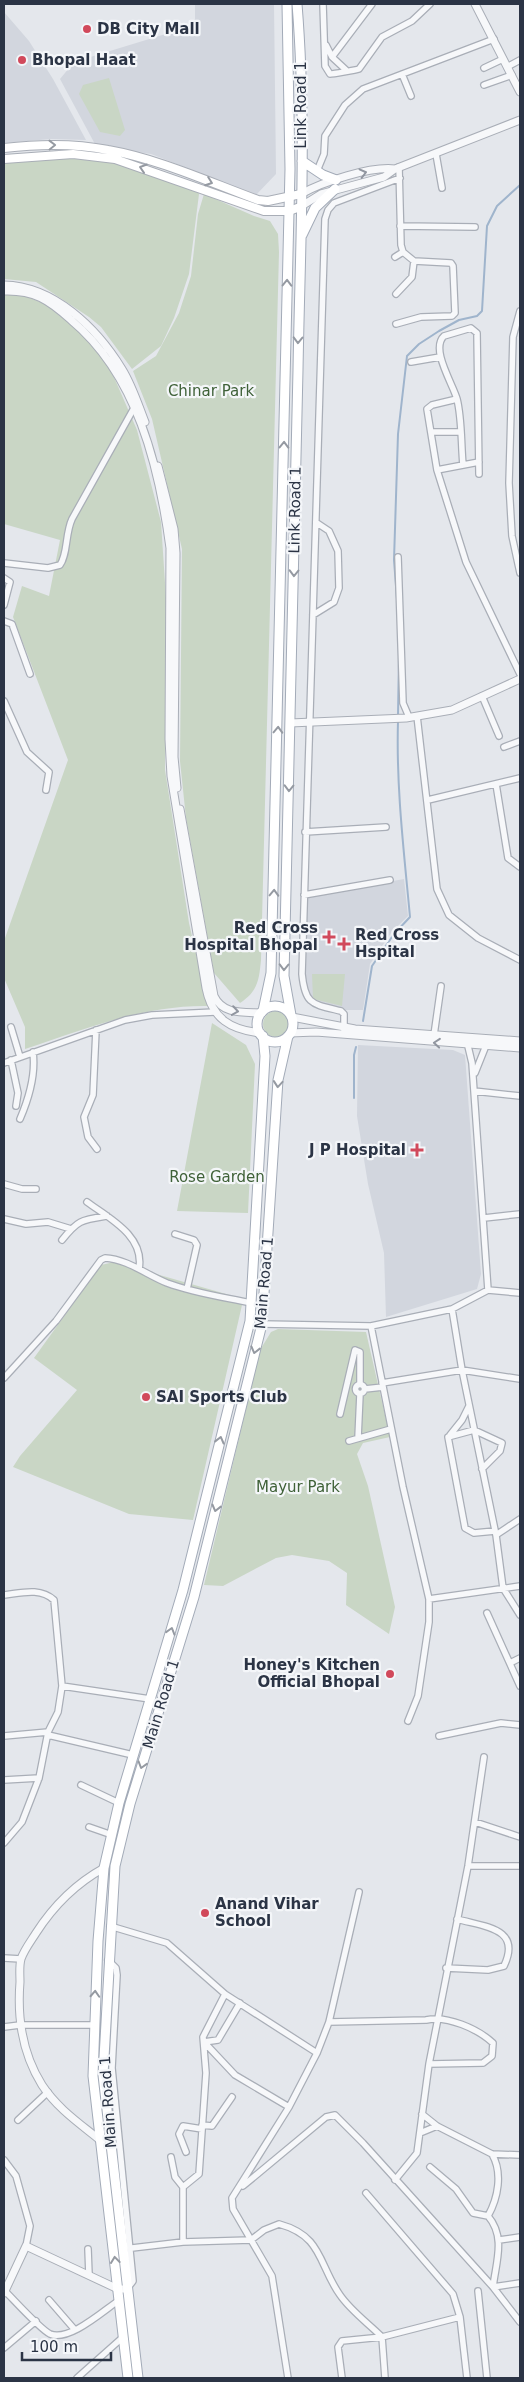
<svg xmlns="http://www.w3.org/2000/svg" width="524" height="2382" font-family="'DejaVu Sans',sans-serif">
  <rect width="100%" height="100%" fill="#e4e7ec"/>
  <!-- built -->
  <path fill="#d2d6de" d="M 195,4 L 274,4 L 276,174 L 256,195 L 151,154 L 96,146 L 60,79 L 74,62 L 195,25 Z
    M 4,12 L 29,41 L 53,79 L 86,140 L 51,139 L 4,143 Z
    M 404,879 L 408,916 L 391,933 L 370,964 L 363,1010 L 344,1010 L 316,1002 L 306,993 L 303,975 L 305,897 Z
    M 358,1045 L 453,1050 L 465,1055 L 481,1274 L 477,1289 L 386,1317 L 384,1253 L 368,1184 L 357,1116 Z"/>
  <!-- green -->
  <path fill="#c9d6c5" d="M 109,78 L 125,130 L 120,136 L 100,132 L 79,94 L 83,85 Z
    M 65,158 L 116,163 L 197,190 L 199,194 L 189,274 L 174,318 L 161,346 L 132,369 L 101,327 L 89,317 L 36,282 L 4,279 L 4,162 Z
    M 204,194 L 254,216 L 270,221 L 278,234 L 279,252 C 273,488 267,724 261,960 C 259,980 258,991 240,1003 L 214,973 L 186,818 L 180,761 L 182,549 L 152,419 L 133,371 L 156,356 L 179,313 L 191,276 L 198,214 Z
    M 4,294 L 25,296 L 47,305 L 86,337 L 110,368 L 137,430 L 161,522 L 166,598 L 165,770 L 189,923 L 208,1006 C 144,1005 85,1029 25,1049 L 25,1027 L 4,978 L 4,941 L 68,760 L 13,617 L 22,586 L 49,596 L 60,540 L 4,524 Z
    M 312,974 L 345,974 L 342,1006 L 313,999 Z
    M263 1024a13 13 0 1 1 26 0a13 13 0 1 1-26 0Z
    M 212,1023 L 246,1045 L 255,1064 L 248,1213 L 177,1211 Z
    M 114,1262 L 240,1298 L 242,1305 L 193,1520 L 129,1514 L 13,1467 L 20,1456 L 77,1390 L 34,1358 L 101,1265 Z
    M 278,1329 L 366,1332 L 390,1437 L 363,1443 L 357,1454 L 368,1486 L 395,1607 L 389,1634 L 346,1605 L 347,1573 L 329,1561 L 292,1555 L 276,1558 L 223,1586 L 204,1585 L 260,1350 L 271,1332 Z"/>
  <g fill="none" stroke-linecap="round" stroke-linejoin="round">
    <!-- stream -->
    <path stroke="#9fb4cc" stroke-width="2" d="M 397,599 L 394,560 L 398,434 L 407,356 L 419,344 L 439,331 L 459,320 L 477,316 L 482,311 L 487,226 L 497,206 L 520,185
      M 398,716 L 399,656
      M 363,1021 L 372,966 L 394,934 L 410,917 C 404,852 396,787 398,721
      M 354,1098 L 354,1055 L 356,1047"/>
    <defs>
      <path id="minor" d="M 323,4 L 325,66 L 330,74 C 333,74 356,70 359,69 L 382,37 L 412,21 L 430,4
        M 326,45 L 332,57 L 346,70
        M 332,57 L 372,4
        M 507,67 L 520,60
        M 484,68 L 503,59
        M 402,74 L 411,96
        M 484,85 L 512,75
        M 436,154 L 442,188
        M 317,171 L 324,154 L 325,136 L 345,105 L 363,89 L 494,39
        M 400,226 L 475,227
        M 395,257 L 403,252
        M 396,294 L 412,277 L 414,261
        M 520,311 L 513,337 L 509,483 L 512,536 L 520,573
        M 396,324 L 421,317 L 452,316 L 455,313 L 453,266 L 451,263 L 414,261 L 403,252 L 401,245 L 399,167
        M 411,362 L 440,357
        M 457,399 L 432,405 L 427,409 L 437,470 L 466,562 L 520,674
        M 431,432 L 460,432
        M 463,465 C 461,444 462,419 457,399 C 453,384 430,349 444,336 L 471,328 L 477,333 L 479,474
        M 437,470 L 479,462
        M 398,557 L 403,703 L 409,717
        M 4,563 L 48,568 L 60,565 C 68,554 65,534 72,519 L 134,408
        M 4,578 L 10,582 L 4,605
        M 313,615 L 334,602 L 339,588 L 338,551 L 329,531 L 317,523
        M 4,621 L 12,624 L 30,674
        M 482,696 L 499,736
        M 4,701 L 27,752 L 49,772 L 46,790
        M 417,716 L 437,889 L 449,915 L 478,938 L 520,960
        M 504,747 L 520,741
        M 496,784 L 508,858 L 520,867
        M 428,800 L 520,778
        M 305,832 L 386,827
        M 304,895 L 390,880
        M 11,1027 L 20,1057
        M 96,1030 L 93,1095 L 84,1117 L 88,1137 L 97,1149
        M 344,1031 L 344,1014 L 341,1011 C 312,1004 305,1005 302,974 L 325,219 L 328,210 L 334,203 L 400,178
        M 434,1035 L 441,986
        M 467,1042 L 472,1063 L 488,1290
        M 11,1060 L 18,1093 L 16,1106
        M 4,1063 L 125,1020 L 152,1015 L 215,1012
        M 475,1073 L 487,1043
        M 474,1091 L 520,1096
        M 20,1119 C 29,1098 36,1075 33,1052
        M 4,1184 L 22,1189 L 36,1189
        M 87,1202 C 109,1218 145,1236 139,1269
        M 484,1218 L 520,1214
        M 4,1219 L 26,1224 L 48,1222 L 71,1229
        M 175,1234 L 194,1240 L 197,1245 L 187,1289
        M 62,1240 C 78,1220 81,1220 107,1216
        M 452,1309 L 462,1370 L 496,1535 L 503,1588 L 520,1615
        M 262,1324 L 371,1326 L 452,1309 L 488,1290 L 520,1293
        M 371,1326 L 403,1487 L 429,1599 L 429,1622 L 418,1696 L 408,1721
        M 4,1378 L 56,1321 L 101,1260 L 105,1258 C 127,1259 147,1275 167,1283 C 194,1293 223,1297 251,1303
        M 382,1383 L 462,1370 L 520,1379
        M355.5 1389a4.5 4.5 0 1 1 9 0a4.5 4.5 0 1 1-9 0Z
        M 365,1389 L 383,1387
        M 340,1414 L 355,1350 L 360,1352 L 360,1384
        M 450,1435 L 462,1420 L 469,1406
        M 358,1438 L 360,1394
        M 349,1441 L 391,1429
        M 482,1469 L 500,1451 L 502,1443 L 474,1430 L 448,1437 L 465,1528 L 474,1533 L 495,1531
        M 496,1535 L 520,1519
        M 4,1595 C 21,1593 40,1587 54,1600 L 62,1686 L 58,1712 L 48,1732 L 39,1778 L 22,1822 L 4,1843
        M 429,1599 L 520,1586
        M 487,1613 L 520,1686
        M 510,1663 L 520,1658
        M 62,1686 L 150,1699
        M 48,1735 L 133,1755
        M 4,1736 L 48,1732
        M 439,1736 L 501,1723 L 520,1725
        M 4,1780 L 39,1778
        M 81,1785 L 119,1803
        M 475,1822 L 520,1837
        M 89,1827 L 112,1835
        M 468,1866 L 520,1866
        M 110,1926 L 167,1943 L 225,1994 L 317,2053
        M 4,1958 L 21,1959
        M 108,1960 L 116,1968 L 117,1975 L 112,2068 L 133,2281 L 127,2289
        M 446,1968 L 488,1970 L 504,1966 C 522,1928 485,1927 457,1919
        M 240,2003 L 218,2040 L 204,2042 L 235,2075 L 289,2107
        M 329,2022 L 426,2020 C 447,2015 478,2029 493,2043 L 492,2056 L 483,2063 L 429,2064
        M 4,2027 L 20,2025 L 93,2025
        M 422,2114 L 437,2126 L 492,2154 L 520,2155
        M 18,2120 L 48,2092
        M 202,2125 L 212,2126 L 232,2097
        M 420,2133 L 437,2126
        M 186,2152 L 179,2134 L 183,2126 L 202,2129
        M 492,2154 C 503,2173 498,2198 488,2216 C 506,2237 496,2262 493,2287 L 520,2283
        M 171,2157 L 175,2177 L 183,2187
        M 4,2160 L 16,2176 L 30,2226 L 26,2246
        M 430,2167 L 456,2189 L 473,2213 L 488,2216
        M 395,2180 L 417,2153 L 429,2064 L 468,1866 L 484,1757
        M 243,2186 L 326,2117 L 335,2115 L 363,2143 L 493,2287 L 520,2322
        M 366,2193 L 453,2294 L 460,2317 L 467,2378
        M 499,2240 L 520,2237
        M 183,2242 L 183,2187 L 199,2174 L 206,2073 L 203,2037 L 225,1994
        M 132,2248 L 183,2242 L 251,2240 L 264,2230 L 279,2224 C 323,2236 318,2264 340,2295 C 351,2311 368,2323 382,2337 L 385,2378
        M 88,2249 L 89,2275
        M 5,2291 C 14,2300 40,2329 50,2334 C 69,2342 103,2311 118,2301
        M 478,2291 L 487,2378
        M 49,2300 L 75,2330
        M 4,2348 L 36,2321
        M 77,2378 L 122,2338
        M 288,2378 L 272,2276 L 233,2209 L 232,2198 L 289,2107 L 317,2053 L 329,2022 L 359,1892
        M 342,2378 L 338,2347 L 342,2341 L 382,2337 L 460,2317"/>
      <path id="tertiary" d="M 475,4 L 520,92
        M 301,194 C 322,182 371,166 395,169
        M 300,207 L 321,194 L 384,177 L 395,169 L 520,120
        M 4,285 C 54,286 97,328 122,369 C 132,385 138,404 145,422
        M 4,291 C 34,290 49,300 71,320 C 137,375 159,466 170,548 L 169,739 L 171,776 L 206,988 C 212,1019 231,1030 261,1033
        M 158,466 L 174,529 L 176,553 L 174,757 L 177,788
        M 290,723 L 406,718 L 452,710 L 520,679
        M 180,809 L 214,996 C 223,1015 243,1012 262,1013
        M 292,1017 L 355,1029 L 520,1041
        M 290,1033 L 316,1032 L 520,1048
        M 100,2140 C 79,2123 57,2108 42,2085 C 22,2053 17,2019 20,1982 C 20,1975 19,1966 21,1959 C 24,1950 31,1941 36,1933 C 54,1905 75,1884 104,1868
        M 4,2293 L 26,2246 L 118,2289 L 127,2289"/>
      <path id="secondary" d="M 4,148 C 38,144 74,143 108,150 C 159,159 209,182 258,200 L 268,201 L 301,194
        M 4,159 L 73,154 L 115,159 L 264,211 L 289,211 L 300,207"/>
      <path id="primary" d="M 302,161 L 323,175 L 336,180
        M 302,235 L 315,208 L 335,189
        M257 1024a18 18 0 1 1 36 0a18 18 0 1 1-36 0Z
        M 263,1011 L 271,973 L 290,169 L 287,4
        M 291,1015 L 284,976 C 289,774 294,572 298,370 C 300,248 307,126 297,4
        M 128,2378 L 93,2076 L 98,1941 L 104,1868 L 119,1803 L 183,1590 L 250,1321 L 265,1056 L 263,1036
        M 138,2378 L 103,2075 L 115,1866 L 130,1804 L 194,1597 L 262,1324 L 278,1080 L 288,1036"/>
    </defs>
    <!-- minor casing -->
    <use href="#minor" stroke="#a9aeb7" stroke-width="8"/>
    <!-- tertiary casing -->
    <use href="#tertiary" stroke="#a9aeb7" stroke-width="9"/>
    <!-- secondary casing -->
    <use href="#secondary" stroke="#a9aeb7" stroke-width="10"/>
    <!-- primary casing -->
    <use href="#primary" stroke="#a3abb8" stroke-width="11"/>
    <!-- minor -->
    <use href="#minor" stroke="#f7f8fa" stroke-width="5.5"/>
    <!-- tertiary -->
    <use href="#tertiary" stroke="#f7f8fa" stroke-width="7"/>
    <!-- secondary -->
    <use href="#secondary" stroke="#fff" stroke-width="8"/>
    <!-- primary -->
    <use href="#primary" stroke="#fff" stroke-width="9"/>
  </g>
  <!-- one-way arrows -->
  <defs><path id="oneway-chevron" d="M-2-3.5L2.5 0L-2 3.5" fill="none" stroke-width="1.6" stroke-linecap="round" stroke-linejoin="round" transform="scale(1.25)"/></defs>
  <g stroke="#959aa2">
    <use href="#oneway-chevron" transform="translate(52 145) rotate(-1)"/>
    <use href="#oneway-chevron" transform="translate(143 168) rotate(-162)"/>
    <use href="#oneway-chevron" transform="translate(209 182) rotate(20)"/>
    <use href="#oneway-chevron" transform="translate(287 283) rotate(-89)"/>
    <use href="#oneway-chevron" transform="translate(298 340) rotate(91)"/>
    <use href="#oneway-chevron" transform="translate(284 445) rotate(-89)"/>
    <use href="#oneway-chevron" transform="translate(294 573) rotate(91)"/>
    <use href="#oneway-chevron" transform="translate(278 730) rotate(-88)"/>
    <use href="#oneway-chevron" transform="translate(289 788) rotate(91)"/>
    <use href="#oneway-chevron" transform="translate(274 893) rotate(-88)"/>
    <use href="#oneway-chevron" transform="translate(284 967) rotate(91)"/>
    <use href="#oneway-chevron" transform="translate(278 1084) rotate(95)"/>
    <use href="#oneway-chevron" transform="translate(255 1350) rotate(104)"/>
    <use href="#oneway-chevron" transform="translate(220 1440) rotate(-76)"/>
    <use href="#oneway-chevron" transform="translate(216 1508) rotate(104)"/>
    <use href="#oneway-chevron" transform="translate(171 1631) rotate(-73)"/>
    <use href="#oneway-chevron" transform="translate(142 1765) rotate(107)"/>
    <use href="#oneway-chevron" transform="translate(95 1994) rotate(-87)"/>
    <use href="#oneway-chevron" transform="translate(115 2260) rotate(-97)"/>
  </g>
  <g stroke="#9196a0">
    <use href="#oneway-chevron" transform="translate(363 173) rotate(-14)"/>
    <use href="#oneway-chevron" transform="translate(235 1011) rotate(8)"/>
    <use href="#oneway-chevron" transform="translate(437 1043) rotate(-175)"/>
  </g>
  <!-- markers -->
  <g fill="#d1495b" stroke="#f4f6f9" stroke-width="2">
    <circle cx="87" cy="29" r="5"/>
    <circle cx="22" cy="60" r="5"/>
    <path d="M326.5 929.5h5v5h5v5h-5v5h-5v-5h-5v-5h5z"/>
    <path d="M341.5 936.5h5v5h5v5h-5v5h-5v-5h-5v-5h5z"/>
    <path d="M414.5 1142.5h5v5h5v5h-5v5h-5v-5h-5v-5h5z"/>
    <circle cx="146" cy="1397" r="5"/>
    <circle cx="390" cy="1674" r="5"/>
    <circle cx="205" cy="1913" r="5"/>
  </g>
  <g text-anchor="middle" stroke-width="4.5" stroke-linejoin="round" paint-order="stroke">
    <!-- poi labels -->
    <g font-size="15" font-weight="bold" fill="#2b3445" stroke="#f4f6f9" text-anchor="start">
      <text x="97" y="34">DB City Mall</text>
      <text x="32" y="65">Bhopal Haat</text>
      <text x="318" y="933" text-anchor="end">Red Cross<tspan x="318" dy="17">Hospital Bhopal</tspan></text>
      <text x="355" y="940">Red Cross<tspan x="355" dy="17">Hspital</tspan></text>
      <text x="406" y="1155" text-anchor="end">J P Hospital</text>
      <text x="156" y="1402">SAI Sports Club</text>
      <text x="380" y="1670" text-anchor="end">Honey's Kitchen<tspan x="380" dy="17">Official Bhopal</tspan></text>
      <text x="215" y="1909">Anand Vihar<tspan x="215" dy="17">School</tspan></text>
    </g>
    <!-- street labels -->
    <g font-size="15" fill="#2b3445" stroke="#f4f6f9">
      <text transform="translate(301 105) rotate(-90)" y="5">Link Road 1</text>
      <text transform="translate(295 510) rotate(-89)" y="5">Link Road 1</text>
      <text transform="translate(264 1283) rotate(-85)" y="5">Main Road 1</text>
      <text transform="translate(161 1704) rotate(-73)" y="5">Main Road 1</text>
      <text transform="translate(108 2102) rotate(-94)" y="5">Main Road 1</text>
    </g>
    <!-- park labels -->
    <g font-size="15" fill="#3f6138" stroke="#f4f6f9">
      <text x="211" y="396">Chinar Park</text>
      <text x="217" y="1182">Rose Garden</text>
      <text x="298" y="1492">Mayur Park</text>
    </g>
  </g>
  <!-- border -->
  <rect width="524" height="2382" fill="none" stroke="#2b3445" stroke-width="10"/>
  <!-- scale -->
  <path d="M22 2352v8h89v-8" fill="none" stroke="#2b3445" stroke-width="2.5"/>
  <text x="30" y="2352" font-size="15" fill="#2b3445" stroke="#f4f6f9" stroke-width="4" paint-order="stroke">100 m</text>
</svg>
